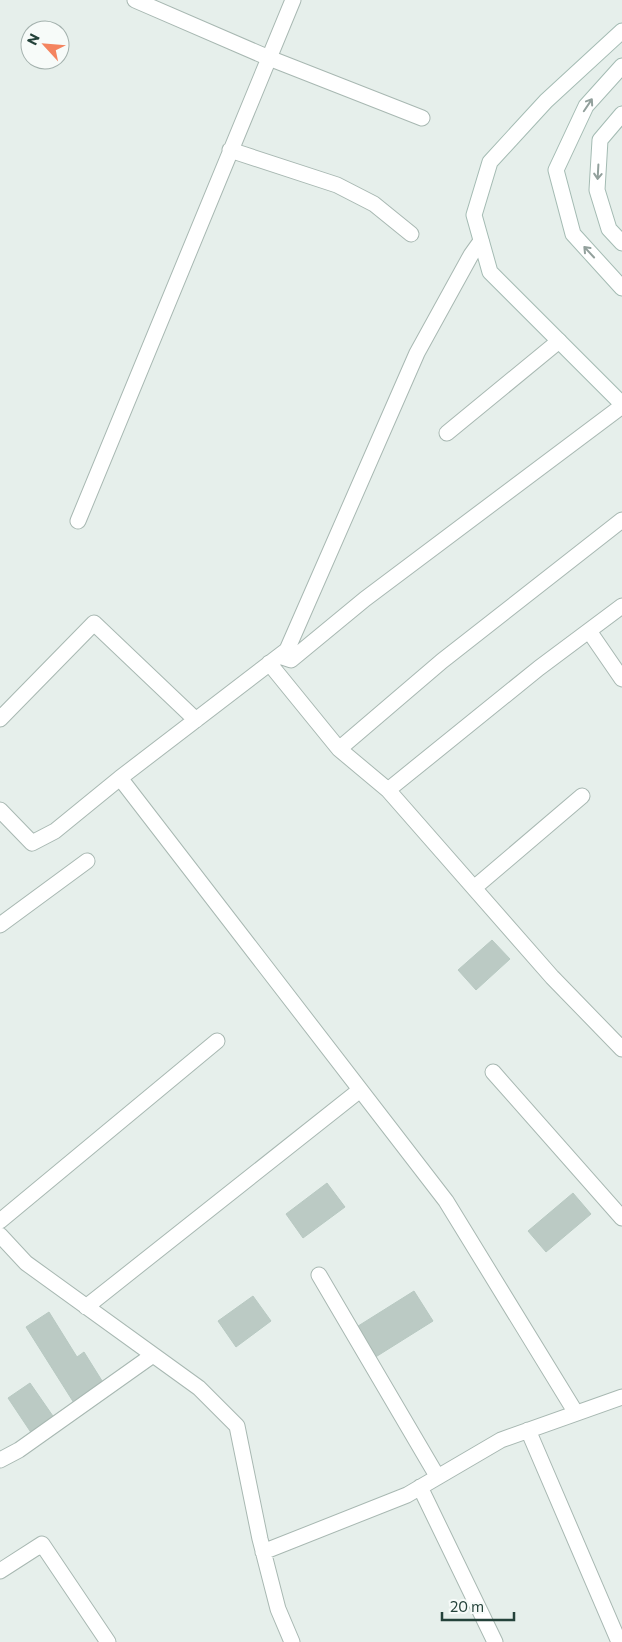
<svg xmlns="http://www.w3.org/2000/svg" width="622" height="1642" font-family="Commissioner,sans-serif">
  <rect width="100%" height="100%" fill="#e6efeb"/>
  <!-- building -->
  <path fill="#bbcac4" stroke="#b8c9c2" d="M 492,940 L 510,959 L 476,990 L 458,970 Z
    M 327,1183 L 345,1207 L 303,1238 L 286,1214 Z
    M 573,1193 L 591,1214 L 546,1252 L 528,1231 Z
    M 414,1291 L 433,1321 L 374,1358 L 355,1328 Z
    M 253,1296 L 271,1321 L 236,1347 L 218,1321 Z
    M 49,1312 L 77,1357 L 84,1352 L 104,1384 L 74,1403 L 26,1327 Z
    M 30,1383 L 55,1419 L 32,1434 L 8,1398 Z"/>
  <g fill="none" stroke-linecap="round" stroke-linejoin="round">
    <defs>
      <path id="street" d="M 135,0 L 269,58 L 422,118
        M 230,150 L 337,185 L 374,204 L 411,234
        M 447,433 L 559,341
        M 78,521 L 293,0
        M 589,631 L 622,679
        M 279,656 L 291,660 L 365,599 L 622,406
        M 269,663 L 339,749 L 388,790 L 552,977 L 622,1049
        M 0,719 L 94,623 L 196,720
        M 339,749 L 442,661 L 622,520
        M 120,778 L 446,1201 L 576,1413
        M 388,790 L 539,668 L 622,606
        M 0,810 L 32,843 L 55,831 L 120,778 L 287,650 L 417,353 L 471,255 L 481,241
        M 474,888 L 582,796
        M 0,925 L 87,861
        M 493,1072 L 622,1218
        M 0,1221 L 217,1041
        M 0,1235 L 26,1263 L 199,1388 L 237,1426 L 260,1539 L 278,1609 L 292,1642
        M 319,1275 L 437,1476
        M 86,1307 L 360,1090
        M 528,1430 L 619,1642
        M 0,1460 L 19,1450 L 153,1355
        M 420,1487 L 495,1642
        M 263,1552 L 407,1495 L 501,1440 L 622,1397
        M 0,1571 L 42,1544 L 108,1642"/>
      <path id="secondary" d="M 622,31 L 546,101 L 490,162 L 474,215 L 490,272 L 622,404
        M 622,66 L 586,106 L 556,170 L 573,234 L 622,288
        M 622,114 L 600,140 L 597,190 L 609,229 L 622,243"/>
    </defs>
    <!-- street casing -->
    <use href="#street" stroke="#a8b8b2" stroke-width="17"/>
    <!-- secondary casing -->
    <use href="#secondary" stroke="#a4bbb3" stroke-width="17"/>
    <!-- street -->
    <use href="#street" stroke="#fff" stroke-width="15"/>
    <!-- secondary -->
    <use href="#secondary" stroke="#fff" stroke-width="15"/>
  </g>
  <!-- one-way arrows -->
  <defs><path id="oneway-shaft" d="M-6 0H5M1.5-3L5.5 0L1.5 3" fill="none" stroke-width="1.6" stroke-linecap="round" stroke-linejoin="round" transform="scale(1.25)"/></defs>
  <g stroke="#92a09c">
    <use href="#oneway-shaft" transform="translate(588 105) rotate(-56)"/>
    <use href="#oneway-shaft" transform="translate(598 172) rotate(93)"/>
    <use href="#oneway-shaft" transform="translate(589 252) rotate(-133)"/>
  </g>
  <!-- north arrow -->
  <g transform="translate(45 45) rotate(296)"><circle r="24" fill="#f7fbf9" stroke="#a3b1ad"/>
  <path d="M0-4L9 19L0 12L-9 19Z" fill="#f4845f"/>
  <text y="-8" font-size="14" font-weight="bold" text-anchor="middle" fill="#24423a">N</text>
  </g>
  <!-- scale -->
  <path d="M442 1612v8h72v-8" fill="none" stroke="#24423a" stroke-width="2.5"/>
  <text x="450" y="1612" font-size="15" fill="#24423a" stroke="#f7fbf9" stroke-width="4" paint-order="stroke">20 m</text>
</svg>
